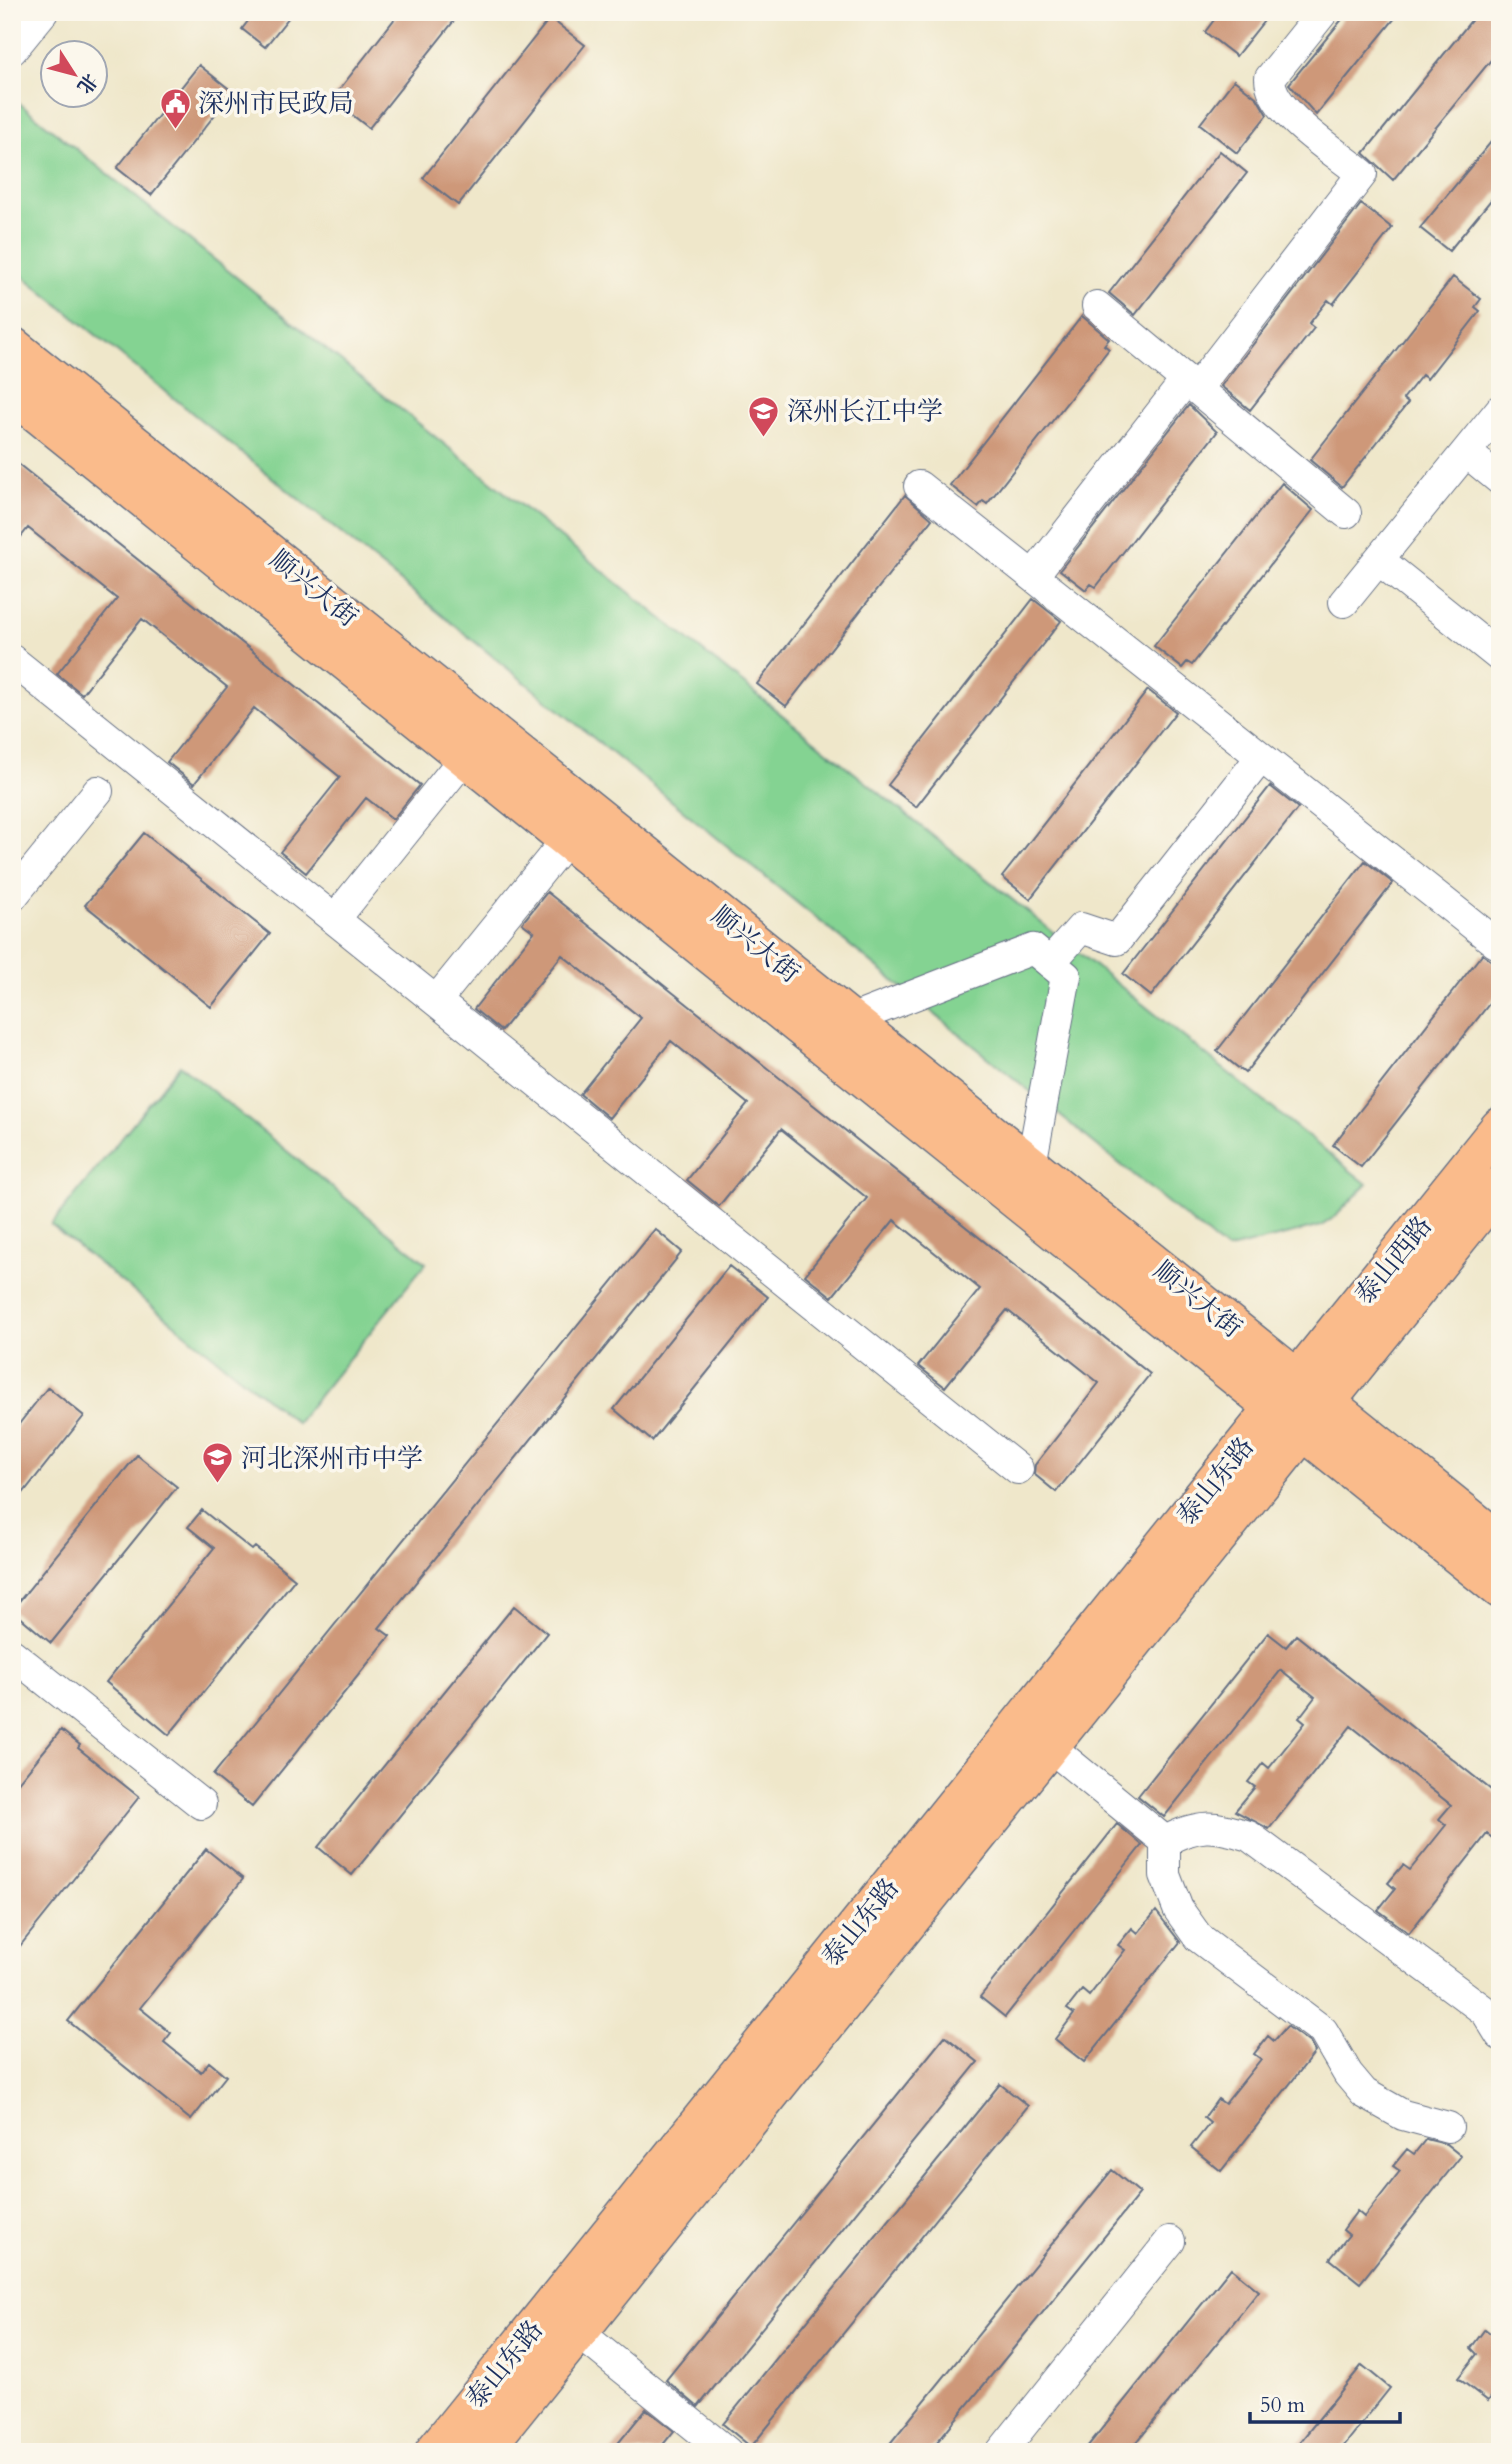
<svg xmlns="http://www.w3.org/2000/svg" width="1512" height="2464" font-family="Cardo,'Noto Serif SC',serif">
  <rect width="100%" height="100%" fill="#fbf7ec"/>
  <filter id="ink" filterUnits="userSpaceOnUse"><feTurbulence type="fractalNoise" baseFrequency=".0143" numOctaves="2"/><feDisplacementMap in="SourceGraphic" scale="14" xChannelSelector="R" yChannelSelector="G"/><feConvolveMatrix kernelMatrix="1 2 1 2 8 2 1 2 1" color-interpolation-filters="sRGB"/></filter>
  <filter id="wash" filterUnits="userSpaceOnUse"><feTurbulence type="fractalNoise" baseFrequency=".00686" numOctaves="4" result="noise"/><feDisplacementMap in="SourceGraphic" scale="28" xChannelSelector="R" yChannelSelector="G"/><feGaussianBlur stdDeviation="1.57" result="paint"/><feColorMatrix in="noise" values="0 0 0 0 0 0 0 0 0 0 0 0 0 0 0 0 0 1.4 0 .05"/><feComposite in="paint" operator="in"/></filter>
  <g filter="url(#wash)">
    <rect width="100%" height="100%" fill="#efe7ca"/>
    <!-- green -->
    <path fill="#84d392" stroke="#508178" stroke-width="2" d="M 19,103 L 1367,1184 L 1336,1216 L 1321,1226 L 1226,1250 L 12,267 L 12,111 Z
      M 180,1065 L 426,1263 L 297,1423 L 51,1225 Z"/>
    <g id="blocks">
      <!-- building -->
      <path fill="#ce9879" d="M 255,12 L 293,12 L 265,47 L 242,29 Z
        M 400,12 L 461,12 L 369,128 L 332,99 Z
        M 1220,12 L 1271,12 L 1236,56 L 1205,32 Z
        M 1348,12 L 1400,12 L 1316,115 L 1289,84 Z
        M 1478,12 L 1500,12 L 1500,49 L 1393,180 L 1364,153 Z
        M 550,18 L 585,45 L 458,205 L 423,178 Z
        M 199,65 L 233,92 L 151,195 L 117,168 Z
        M 1234,80 L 1257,98 L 1267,115 L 1237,153 L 1200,124 Z
        M 1500,131 L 1500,189 L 1449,251 L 1420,228 Z
        M 1220,151 L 1247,173 L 1135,315 L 1109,293 Z
        M 1361,204 L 1392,228 L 1333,304 L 1328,300 L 1309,324 L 1314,328 L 1250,410 L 1221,386 Z
        M 1453,277 L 1481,299 L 1475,307 L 1480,311 L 1427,379 L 1422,375 L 1403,399 L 1408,403 L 1342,487 L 1310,460 Z
        M 1082,316 L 1109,339 L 1104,345 L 1109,349 L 987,504 L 983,501 L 978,507 L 950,485 Z
        M 1189,405 L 1217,432 L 1096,587 L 1091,584 L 1086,590 L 1060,570 Z
        M 12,459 L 420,785 L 393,819 L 366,798 L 306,873 L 280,852 L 340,777 L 254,708 L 194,784 L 167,762 L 227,687 L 142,619 L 82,694 L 57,674 L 117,599 L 28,528 L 12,548 Z
        M 1282,483 L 1313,510 L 1192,665 L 1187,662 L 1182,668 L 1154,646 Z
        M 905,495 L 932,519 L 786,706 L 757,684 Z
        M 1033,599 L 1061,621 L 916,807 L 888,785 Z
        M 1148,690 L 1176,712 L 1030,899 L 1002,877 Z
        M 1270,786 L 1298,808 L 1151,996 L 1123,974 Z
        M 144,833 L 270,934 L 211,1007 L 85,905 Z
        M 1365,861 L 1393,883 L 1245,1073 L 1217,1051 Z
        M 547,892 L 1150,1374 L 1056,1492 L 1034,1474 L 1035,1465 L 1099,1383 L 1007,1310 L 945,1387 L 918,1366 L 980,1289 L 894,1220 L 832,1297 L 805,1275 L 867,1198 L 781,1129 L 719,1206 L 687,1180 L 748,1104 L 671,1041 L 609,1118 L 580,1094 L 641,1018 L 562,955 L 501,1031 L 474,1009 L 534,932 L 522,923 Z
        M 1482,954 L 1500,967 L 1500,990 L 1361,1167 L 1333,1145 Z
        M 655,1229 L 682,1252 L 379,1628 L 390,1636 L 252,1807 L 213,1775 Z
        M 729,1266 L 768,1297 L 652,1441 L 614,1409 Z
        M 48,1387 L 84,1416 L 12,1507 L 12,1433 Z
        M 137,1455 L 177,1487 L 51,1643 L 12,1610 Z
        M 202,1510 L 252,1550 L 255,1547 L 295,1579 L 169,1735 L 106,1682 L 214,1548 L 188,1527 Z
        M 514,1606 L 547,1633 L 352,1875 L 318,1847 Z
        M 1268,1633 L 1286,1647 L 1296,1635 L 1500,1797 L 1500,1844 L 1487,1834 L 1409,1933 L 1378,1910 L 1395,1889 L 1388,1883 L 1403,1865 L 1410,1870 L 1446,1825 L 1439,1819 L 1451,1805 L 1351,1726 L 1269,1829 L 1235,1811 L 1255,1787 L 1248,1782 L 1263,1763 L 1269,1768 L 1305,1723 L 1299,1718 L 1315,1697 L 1281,1670 L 1164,1817 L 1138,1796 Z
        M 61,1730 L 80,1745 L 78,1748 L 139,1797 L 12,1956 L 12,1790 Z
        M 1117,1824 L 1142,1845 L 1005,2017 L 980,1997 Z
        M 206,1849 L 243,1879 L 140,2008 L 171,2033 L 164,2042 L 201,2072 L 209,2062 L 226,2076 L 191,2120 L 68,2021 Z
        M 1156,1911 L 1180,1942 L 1084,2062 L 1055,2039 L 1074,2014 L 1067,2009 L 1082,1990 L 1089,1996 L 1125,1950 L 1118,1945 L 1132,1928 L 1138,1933 Z
        M 1287,2026 L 1310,2043 L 1315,2052 L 1221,2171 L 1191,2147 L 1210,2123 L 1204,2118 L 1218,2099 L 1225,2104 L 1261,2059 L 1254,2054 L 1268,2036 L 1274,2041 Z
        M 945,2036 L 978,2062 L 698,2407 L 666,2380 Z
        M 1000,2084 L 1028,2106 L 751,2447 L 723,2424 Z
        M 1426,2139 L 1446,2144 L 1461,2156 L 1360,2283 L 1330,2259 L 1349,2235 L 1343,2230 L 1357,2211 L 1364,2217 L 1400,2171 L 1393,2166 L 1407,2149 L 1414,2154 Z
        M 1112,2170 L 1140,2193 L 1017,2344 L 929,2452 L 883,2452 Z
        M 1231,2268 L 1259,2291 L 1129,2452 L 1083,2452 Z
        M 1485,2329 L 1500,2341 L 1500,2386 L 1488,2401 L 1458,2378 L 1477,2354 L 1471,2348 Z
        M 1362,2365 L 1390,2388 L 1339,2452 L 1292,2452 Z
        M 646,2409 L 674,2431 L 657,2452 L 611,2452 Z"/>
    </g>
  </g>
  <g filter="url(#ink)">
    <use href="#blocks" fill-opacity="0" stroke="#656f84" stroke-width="2"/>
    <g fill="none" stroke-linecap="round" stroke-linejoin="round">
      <defs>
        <path id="minor" d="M 12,50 L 43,12
          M 1097,306 L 1346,513
          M 1197,388 L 1362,174 C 1336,152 1270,112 1270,78 L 1323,12
          M 1466,452 L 1500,480
          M 919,486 L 1496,943
          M 1379,560 L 1500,657
          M 1033,576 L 1186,380
          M 1344,602 L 1500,410
          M 12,660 L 1018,1469
          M 12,897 L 98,791
          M 335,919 L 465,757
          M 1050,963 L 1081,928 L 1117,940 L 1261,757
          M 436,1001 L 567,839
          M 850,1020 L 1033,949 L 1066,976 L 1031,1165
          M 12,1654 L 201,1804
          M 1049,1746 L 1165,1841
          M 1448,2127 L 1403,2115 L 1364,2093 L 1348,2074 L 1323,2031 L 1198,1937 L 1178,1909 L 1165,1875 L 1165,1841 C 1199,1823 1213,1825 1249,1836 L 1486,2012 L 1500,2035
          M 578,2332 L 727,2452
          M 1001,2452 L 1170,2241"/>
        <path id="major" d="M 12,346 L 1500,1542
          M 12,393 L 1500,1589
          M 434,2452 L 1500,1127
          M 482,2452 L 1500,1186"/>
      </defs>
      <!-- minor casing -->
      <use href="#minor" stroke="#656f84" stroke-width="32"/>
      <!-- major casing -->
      <use href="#major" stroke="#656f84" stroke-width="41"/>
      <!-- minor -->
      <use href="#minor" stroke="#fff" stroke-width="30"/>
      <!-- major -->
      <use href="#major" stroke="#fabb8b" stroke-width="38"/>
    </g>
  </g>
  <!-- icons -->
  <defs>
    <symbol id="civic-pin" viewBox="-11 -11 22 30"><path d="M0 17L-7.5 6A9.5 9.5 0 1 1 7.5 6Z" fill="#d1495b" stroke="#fbf7ec"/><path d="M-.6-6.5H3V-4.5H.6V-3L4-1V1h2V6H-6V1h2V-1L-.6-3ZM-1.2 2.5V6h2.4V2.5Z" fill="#fff"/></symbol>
    <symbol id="school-pin" viewBox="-11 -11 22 30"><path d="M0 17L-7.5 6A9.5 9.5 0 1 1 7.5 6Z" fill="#d1495b" stroke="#fbf7ec"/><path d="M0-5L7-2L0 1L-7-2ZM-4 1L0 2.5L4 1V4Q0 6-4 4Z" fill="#fff"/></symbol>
  </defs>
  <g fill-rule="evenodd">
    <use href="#civic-pin" x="158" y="86" width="35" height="47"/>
    <use href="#school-pin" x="746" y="394" width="35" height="47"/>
    <use href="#school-pin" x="200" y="1440" width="35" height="47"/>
  </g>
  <g text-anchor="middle" stroke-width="7" stroke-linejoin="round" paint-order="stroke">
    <!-- poi labels -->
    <g font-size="26" fill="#1b2f5e" stroke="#fbf7ec" text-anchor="start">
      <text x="198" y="112">深州市民政局</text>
      <text x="787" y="420">深州长江中学</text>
      <text x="241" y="1467">河北深州市中学</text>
    </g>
    <!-- street labels -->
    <g font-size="26" fill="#1b2f5e" stroke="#fbf7ec">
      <text transform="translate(314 588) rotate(39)" y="9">顺兴大街</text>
      <text transform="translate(756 944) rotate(39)" y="9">顺兴大街</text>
      <text transform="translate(1393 1260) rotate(-51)" y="9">泰山西路</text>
      <text transform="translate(1198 1299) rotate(39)" y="9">顺兴大街</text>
      <text transform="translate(1215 1481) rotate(-51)" y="9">泰山东路</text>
      <text transform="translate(860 1922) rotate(-51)" y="9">泰山东路</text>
      <text transform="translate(504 2364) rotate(-51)" y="9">泰山东路</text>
    </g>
  </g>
  <!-- margin -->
  <rect width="1512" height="2464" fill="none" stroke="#fbf7ec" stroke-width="42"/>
  <!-- north arrow -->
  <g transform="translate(74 74) rotate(126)"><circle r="33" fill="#fbf7ec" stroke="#a1a7b3" stroke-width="2"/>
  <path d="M0-5L12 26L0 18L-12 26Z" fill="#d1495b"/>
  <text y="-10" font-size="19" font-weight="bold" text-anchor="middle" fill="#1b2f5e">北</text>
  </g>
  <!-- scale -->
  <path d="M1250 2412v10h150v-10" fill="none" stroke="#1b2f5e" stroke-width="3.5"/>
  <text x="1260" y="2412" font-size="21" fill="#1b2f5e" stroke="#fbf7ec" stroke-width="5" paint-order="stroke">50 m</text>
</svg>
